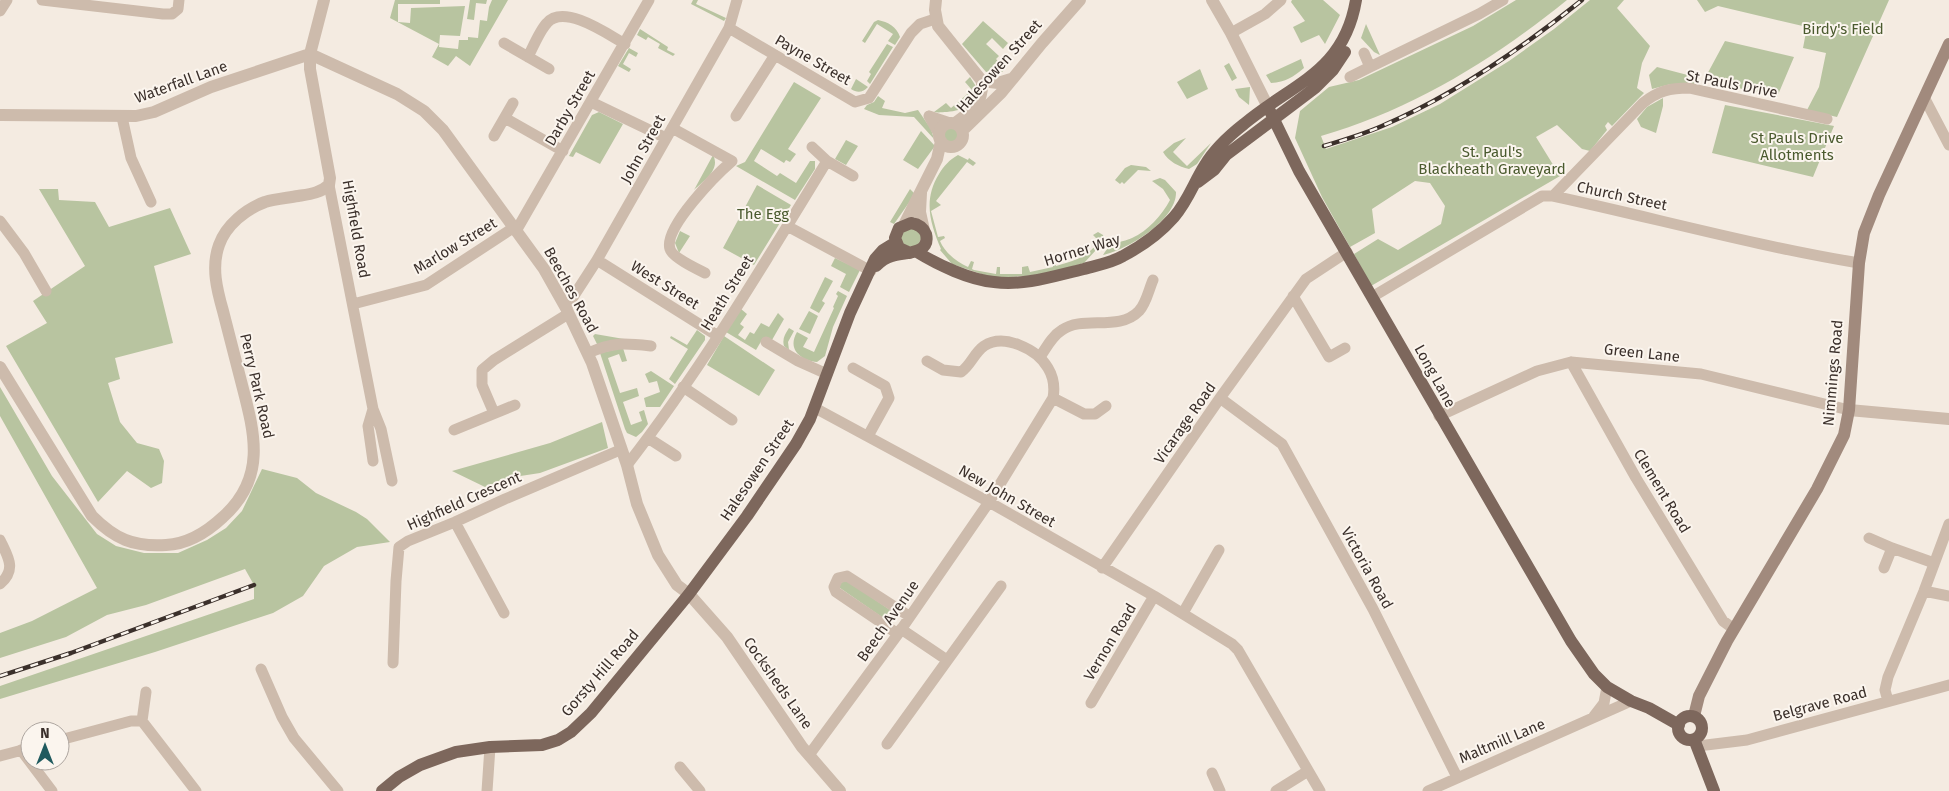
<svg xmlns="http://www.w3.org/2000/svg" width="1949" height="791" font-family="'Fira Sans',sans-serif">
  <rect width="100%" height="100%" fill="#f4ebe1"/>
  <!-- green -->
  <path fill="#b8c4a0" d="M 395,0 L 440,0 L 440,4 L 398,4 L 398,22 L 410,23 L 411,8 L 465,6 L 460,36 L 440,35 L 439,47 L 458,49 L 459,40 L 468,40 L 468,37 L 478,38 L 480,20 L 487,21 L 489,7 L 492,0 L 508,0 L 470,66 L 456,56 L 448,66 L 432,57 L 439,44 L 390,18 Z
    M 470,0 L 487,0 L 486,4 L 476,3 L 474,20 L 467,19 Z
    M 693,0 L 698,0 L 696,4 L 726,18 L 724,21 L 691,4 Z
    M 1292,0 L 1323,0 L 1340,15 L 1325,44 L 1319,35 L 1301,43 L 1293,27 L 1305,21 L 1291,2 Z
    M 1516,0 L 1567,0 C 1494,59 1412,110 1321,136 L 1326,149 L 1392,127 L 1440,104 L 1509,61 L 1554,29 L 1590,0 L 1624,0 L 1617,8 L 1650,46 L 1642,63 L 1637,88 L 1644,93 L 1612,126 L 1608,122 L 1605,126 L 1607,130 L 1590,151 L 1582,149 L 1557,125 L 1536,137 L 1560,176 L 1371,286 L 1354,254 L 1378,239 L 1398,250 L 1441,224 L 1445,206 L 1430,183 L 1415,181 L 1372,209 L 1375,233 L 1350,247 L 1322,197 L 1295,138 L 1300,111 L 1329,87 L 1359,80 L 1473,26 Z
    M 1697,0 L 1889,0 L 1837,117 L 1807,110 L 1819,87 L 1826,53 L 1803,48 L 1807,27 L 1718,6 L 1705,12 Z
    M 878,20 C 888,22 897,27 900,37 L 895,45 L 888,41 L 893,34 L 877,24 L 865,43 L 862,41 L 874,22 Z
    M 983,21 L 1008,43 L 1003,49 L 992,38 L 986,44 L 999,56 L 996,59 L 1005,69 L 1002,72 L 996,67 L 990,72 L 986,72 L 962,44 Z
    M 1366,24 L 1380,55 L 1374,52 L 1361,38 Z
    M 640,29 L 668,47 L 667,50 L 675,54 L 673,56 L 658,48 L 660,44 L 648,37 L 646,40 L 637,35 Z
    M 1725,41 L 1794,57 L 1777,97 L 1704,80 Z
    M 887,44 L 893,47 L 870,84 L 867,81 L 871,74 L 869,72 Z
    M 629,48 L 638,53 L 636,57 L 629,53 L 623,64 L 631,69 L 629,72 L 618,66 Z
    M 1301,59 L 1304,68 C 1293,77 1286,82 1271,83 L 1266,75 Z
    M 1229,63 L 1237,78 L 1232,81 L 1224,66 Z
    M 1657,67 L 1699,78 L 1693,85 L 1671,84 L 1652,89 L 1649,75 Z
    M 1200,69 L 1208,89 L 1187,99 L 1177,82 Z
    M 970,77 L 977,88 C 973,106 964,110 947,112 C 942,112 939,113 934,112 L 946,103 L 951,108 L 972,90 L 965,82 Z
    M 856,79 L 868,87 C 862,93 857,93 851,89 Z
    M 794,82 L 821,98 L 788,149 L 796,154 L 790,162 L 786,160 L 784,163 L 761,149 L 754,161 L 777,176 L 780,173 L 796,183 L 810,161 L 815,161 L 815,169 L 795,200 L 736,166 L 745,162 Z
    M 1250,87 L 1249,105 L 1239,97 L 1235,89 Z
    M 878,96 L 885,101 L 882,108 L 905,113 L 918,110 L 931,129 L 934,139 L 914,117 L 879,115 L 864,109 L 867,105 L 874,102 Z
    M 1663,98 L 1663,106 L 1656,133 L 1641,127 L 1637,119 L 1647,107 Z
    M 1725,105 L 1834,126 L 1813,177 L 1712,153 Z
    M 599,112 L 623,124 L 600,164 L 576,152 L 573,157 L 569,156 L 592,115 Z
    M943 134a8 8 0 1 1 16 0a8 8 0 1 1-16 0Z
    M 921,131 L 935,146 L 918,169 L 903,160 Z
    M 1186,138 L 1173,152 L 1187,166 L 1211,143 L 1197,164 L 1189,169 C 1179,167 1168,161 1163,152 L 1174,143 Z
    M 846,140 L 858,146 L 846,165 L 835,159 Z
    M 713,155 C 721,170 703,181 694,190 Z
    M 958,155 L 968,160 L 969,158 L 976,163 L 973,166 L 967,162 L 936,201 L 941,205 L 931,211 L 938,237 L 944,236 L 945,238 L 940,241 C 945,253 957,262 968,267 L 971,261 L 974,262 L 972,269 L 974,270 L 996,274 L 997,267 L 1000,267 L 1000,274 L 1022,274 L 1022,267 L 1028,266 L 1030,272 L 1053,267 L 1051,260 L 1054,259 L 1056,266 C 1074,261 1088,257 1099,241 L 1093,235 L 1098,232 L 1103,235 L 1104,238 L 1097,249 L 1084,263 L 1043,275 L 993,278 L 952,264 L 940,250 L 941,249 C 930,223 923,200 939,174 C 944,166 949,160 958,155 Z
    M 1131,165 L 1146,167 L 1151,171 L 1138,170 L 1124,184 L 1122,182 L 1120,184 L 1115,180 L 1125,168 Z
    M 1160,178 L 1165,180 L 1176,192 C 1177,220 1127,250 1103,255 C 1112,240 1119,244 1132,238 C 1148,231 1162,215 1170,200 L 1163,189 L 1152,181 Z
    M 757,185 L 791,205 L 754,265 L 723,248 Z
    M 39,189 L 58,189 L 59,200 L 95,202 L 109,227 L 170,208 L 191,254 L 154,266 L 173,343 L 115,358 L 120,379 L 108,383 L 120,422 L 137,443 L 159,449 L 164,461 L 162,483 L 151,488 L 127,471 L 98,502 L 6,346 L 47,323 L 33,301 L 85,266 Z
    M 910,189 L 915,194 L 894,224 L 890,222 Z
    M 915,227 L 922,236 L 917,248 L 900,244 L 900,232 Z
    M 680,231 L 690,236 L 679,253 L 675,243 Z
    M 835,258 L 860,270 L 849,292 L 840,287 L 846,274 L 831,266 Z
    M 825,277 L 833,281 L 822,301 L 825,303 L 819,313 L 810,308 Z
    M 838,291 L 847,296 L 833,327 L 825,356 L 817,362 C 800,360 787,349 797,332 L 808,338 L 803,347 L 814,352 L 834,308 L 833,307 L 838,296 L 836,294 Z
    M 741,309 L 747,314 L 740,324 L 744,327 L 738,335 L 745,340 L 750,332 L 754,334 L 761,323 L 769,327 L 778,313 L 784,319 L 772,340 L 763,338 L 756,350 L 726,332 Z
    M 809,311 L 818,316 L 810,334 L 799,329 Z
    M 789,328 L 794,331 L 788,342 L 789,350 L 784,346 C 782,339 785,334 789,328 Z
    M 697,330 L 705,336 L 705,340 L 675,384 L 669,379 L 688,349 L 670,338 L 671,336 L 687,345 Z
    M 595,334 L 624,339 L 598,346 L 593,336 Z
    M 724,336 L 775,370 L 759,396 L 707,365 Z
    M 623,348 L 627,361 L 622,362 L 619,354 L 608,358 L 620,393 L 637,388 L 639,396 L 623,402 L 631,425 L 642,421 L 639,412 L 644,410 L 648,424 L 642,432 L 636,437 L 627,433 L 625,429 L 600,353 Z
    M 651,371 L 674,386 L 660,407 L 646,407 L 644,398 L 660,392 L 657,381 L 649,383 L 645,374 Z
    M 0,387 L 52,476 L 97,534 L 116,546 L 144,553 L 178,553 L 207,540 L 226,528 L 242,511 L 262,469 L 297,478 L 316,493 L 356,512 L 367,519 L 390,542 L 357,547 L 324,566 L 303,596 L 273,613 L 155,652 L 0,699 L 0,686 L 254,599 L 254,585 L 245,569 L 146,605 L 107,615 L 66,637 L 0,658 L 0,633 L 32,621 L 97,588 L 0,416 Z
    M 602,422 L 608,448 L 540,473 L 514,477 L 485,487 L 452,471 L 550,443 Z
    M 846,580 L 896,614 L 896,619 L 893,622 L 889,622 L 840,588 L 839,584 Z"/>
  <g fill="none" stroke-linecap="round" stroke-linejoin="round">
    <!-- minor -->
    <path stroke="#cdbbac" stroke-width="11" d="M 42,0 L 163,14 L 172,14 L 178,9 L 179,0
      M 0,11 L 7,0
      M 729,28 L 855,102 L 869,98 L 911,33 L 920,24 L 935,19
      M 1231,33 L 1265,14 L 1281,0
      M 504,43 L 549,69
      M 1364,53 L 1370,67 L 1479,14 L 1503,0
      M 528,57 C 533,47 540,30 547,23 C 564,3 609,35 625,44
      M 1350,77 L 1370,67
      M 1925,99 L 1949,145
      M 591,102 L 666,138
      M 736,116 L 775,55
      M 929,116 L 950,123
      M 929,116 L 939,134
      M 122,117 L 131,158 L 151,202
      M 505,118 L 563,151
      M 672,128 L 732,161 C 717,174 663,228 670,249 C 672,257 697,269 705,273
      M 494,136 L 513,103
      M 812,147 L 827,161 L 853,176
      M 329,185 L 373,409 L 381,429 L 392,481
      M 1553,196 L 1643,103 C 1658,91 1670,88 1689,88 L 1827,119
      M 0,221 L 24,253 L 46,291
      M 787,226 L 871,271
      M 516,231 L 649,0
      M 597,260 L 718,336
      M 1293,296 L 1329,357 L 1345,348
      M 1372,297 L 1542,196 L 1553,196 C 1655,218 1756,246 1859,263
      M 353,304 L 426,285 L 513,228
      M 566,308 L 597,260 L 729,28 L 737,0
      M 766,342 L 798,361 L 827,374
      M 588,353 C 614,342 623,343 651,346
      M 1040,357 C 1046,348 1052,336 1062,330 C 1083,315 1119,332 1139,311 C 1146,304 1149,289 1153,280
      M 1571,362 L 1636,478 L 1723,621 L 1734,629
      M 853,368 L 885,386 L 889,398 L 868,436
      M 683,387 L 732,420
      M 1053,398 L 1084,414 L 1095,414 L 1106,406
      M 1220,398 L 1282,444 L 1373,609 L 1457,777
      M 815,408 L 989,502 L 1154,596 L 1232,644 L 1238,650 L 1320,791
      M 373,409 L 368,426 L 373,461
      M 494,413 L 482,385 L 482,370 L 494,360 L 568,314
      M 1439,416 L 1537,371 L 1571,362 L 1701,374 L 1849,410
      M 454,430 L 515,405
      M 648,438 L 676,456
      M 627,465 C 701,370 764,264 827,161
      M 455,522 L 504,613
      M 1869,538 L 1892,548 L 1934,563
      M 0,540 C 8,557 17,569 0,584
      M 1102,568 L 1220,398 L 1306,279 L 1347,252
      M 1884,568 L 1892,548
      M 1924,591 L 1949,596
      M 1183,613 L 1219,550
      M 901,629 L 947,660
      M 898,634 L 836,592 L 834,587 L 838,578 L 847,576 L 909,616
      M 393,663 L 396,581 L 399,547 L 408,541 L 455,522 L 505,499 L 620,450
      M 261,669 L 282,717 L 294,738 L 338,791
      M 1888,701 L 1885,690 L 1888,677 L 1924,591 L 1949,524
      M 1091,703 L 1154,596
      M 1594,716 L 1604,703 L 1607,687
      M 142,721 L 146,692
      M 60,740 L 131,721 L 142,721 L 196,791
      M 887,744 L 1001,586
      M 1698,746 L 1747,740 L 1949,685
      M 21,750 L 52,791
      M 809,755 L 898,634 L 989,502 L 1053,398 C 1055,387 1054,378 1048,368 C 1037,349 1004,333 984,346 C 974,353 971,365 961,372 L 943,370 L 927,361
      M 0,756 L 30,748
      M 680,767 L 700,791
      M 1212,773 L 1220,791
      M 487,791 L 490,747
      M 1276,791 L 1308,771
      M 1428,791 L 1631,701"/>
    <!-- tertiary -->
    <path stroke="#cdbbac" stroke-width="12" d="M 936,0 L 935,10 L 938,26 L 982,81 L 998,83 L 1011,79
      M 1212,0 L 1231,33 L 1268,107
      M 310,54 L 397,94 L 424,111 L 443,130 L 544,269 L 566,308 L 592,363 L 627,465 L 637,504 L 658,555 L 677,585 L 689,594 L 727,637 L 802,747 L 840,791
      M 0,115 L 136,116 L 154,112 L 211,87 L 310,54
      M 955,123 C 973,110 983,105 982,81
      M939 135a12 12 0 1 1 24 0a12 12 0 1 1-24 0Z
      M 962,131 L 1001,93 L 1042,43 L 1080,0
      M 921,193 L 920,212 L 924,230
      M 904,225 L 937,159 L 941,141
      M 0,367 L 92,516 C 115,539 133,547 166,545 C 188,544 207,532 223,517 C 268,477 254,431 241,381 C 235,358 229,335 223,311 C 217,290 211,267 219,245 C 226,225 246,209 265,202 C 275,199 287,198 298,196 C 310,194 320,193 329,185 L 330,178 L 310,69 L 310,54 L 324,0
      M 1849,410 L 1949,419"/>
    <!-- secondary -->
    <path stroke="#a18a7d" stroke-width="12" d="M 1694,716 L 1699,696 L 1727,641 L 1817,489 L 1844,435 L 1849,410 L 1859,263 L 1864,233 L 1879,195 L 1949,44"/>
    <!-- primary -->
    <path stroke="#7d675c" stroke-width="12" d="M 1268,107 L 1299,171 L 1571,641 L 1594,674 L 1607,687 L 1631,701 L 1649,708 L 1679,725
      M 1198,182 L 1214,170 L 1226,155 L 1315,88 L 1333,70 L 1345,52
      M 917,252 C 938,265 970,280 994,282 C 1025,286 1054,276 1084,269 C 1097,265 1111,263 1123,256 C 1142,246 1160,233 1174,217 C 1188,201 1194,182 1205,165 C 1214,150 1230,135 1244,124 C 1293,83 1344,72 1356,0
      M 876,266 C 881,261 885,258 892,256 C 904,252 931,255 926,234 C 923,226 917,224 911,223 L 899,228 L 895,238 L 899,248 L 910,253
      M1678 728a12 12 0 1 1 24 0a12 12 0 1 1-24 0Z
      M 1694,739 L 1714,791
      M 382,791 L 399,777 L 420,765 L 456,752 L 490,747 L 542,745 L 558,740 L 571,732 L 591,713 L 689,594 L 747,516 L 796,444 L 810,419 L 850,313 L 875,259 L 883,250 L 896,242"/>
    <defs>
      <path id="rail" d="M 1324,146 C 1344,140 1364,134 1382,126 C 1455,95 1521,49 1582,0
        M 0,676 L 71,653 L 254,585"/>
    </defs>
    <!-- rail casing -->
    <use href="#rail" stroke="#3b302b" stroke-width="4.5"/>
    <!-- rail -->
    <use href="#rail" stroke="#fbf5ee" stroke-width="2.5" stroke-dasharray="8" stroke-linecap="butt"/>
  </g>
  <g text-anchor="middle" stroke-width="4" stroke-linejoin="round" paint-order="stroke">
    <!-- park labels -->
    <g font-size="15" fill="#4a5a2e" stroke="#fbf5ee">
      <text x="1843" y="34">Birdy's Field</text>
      <text x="1797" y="143">St Pauls Drive<tspan x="1797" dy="17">Allotments</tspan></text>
      <text x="1492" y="157">St. Paul's<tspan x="1492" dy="17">Blackheath Graveyard</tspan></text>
      <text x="763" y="219">The Egg</text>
    </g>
    <!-- street labels -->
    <g font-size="15" fill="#3b302b" stroke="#fbf5ee">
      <text transform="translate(813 60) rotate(30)" y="5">Payne Street</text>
      <text transform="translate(999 66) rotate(-48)" y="5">Halesowen Street</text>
      <text transform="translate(181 82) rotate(-20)" y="5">Waterfall Lane</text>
      <text transform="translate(1732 84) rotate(11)" y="5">St Pauls Drive</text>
      <text transform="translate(570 108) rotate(-60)" y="5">Darby Street</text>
      <text transform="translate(643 149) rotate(-61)" y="5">John Street</text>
      <text transform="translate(1622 196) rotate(12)" y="5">Church Street</text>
      <text transform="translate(356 229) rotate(80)" y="5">Highfield Road</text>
      <text transform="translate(455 246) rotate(-31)" y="5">Marlow Street</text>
      <text transform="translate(1082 250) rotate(-17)" y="5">Horner Way</text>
      <text transform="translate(665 285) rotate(32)" y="5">West Street</text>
      <text transform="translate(571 290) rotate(61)" y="5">Beeches Road</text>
      <text transform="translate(727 293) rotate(-58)" y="5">Heath Street</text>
      <text transform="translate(1642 353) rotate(6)" y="5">Green Lane</text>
      <text transform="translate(1833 373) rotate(-85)" y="5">Nimmings Road</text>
      <text transform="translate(1435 376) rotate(61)" y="5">Long Lane</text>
      <text transform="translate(257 386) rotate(77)" y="5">Perry Park Road</text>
      <text transform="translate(1185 423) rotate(-55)" y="5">Vicarage Road</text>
      <text transform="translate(757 470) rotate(-56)" y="5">Halesowen Street</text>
      <text transform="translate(1662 491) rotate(59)" y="5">Clement Road</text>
      <text transform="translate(1007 496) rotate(30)" y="5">New John Street</text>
      <text transform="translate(464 501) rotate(-24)" y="5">Highfield Crescent</text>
      <text transform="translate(1367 568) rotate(61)" y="5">Victoria Road</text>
      <text transform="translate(888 621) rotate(-55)" y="5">Beech Avenue</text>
      <text transform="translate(1110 642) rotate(-59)" y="5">Vernon Road</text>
      <text transform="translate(600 673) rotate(-49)" y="5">Gorsty Hill Road</text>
      <text transform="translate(778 683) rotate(55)" y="5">Cocksheds Lane</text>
      <text transform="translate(1820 704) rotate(-15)" y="5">Belgrave Road</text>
      <text transform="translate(1502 741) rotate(-23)" y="5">Maltmill Lane</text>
    </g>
  </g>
  <!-- north arrow -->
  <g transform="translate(45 746)"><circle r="24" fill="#fbf5ee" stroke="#aea6a0"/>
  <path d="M0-4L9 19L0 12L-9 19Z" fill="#1f5a5e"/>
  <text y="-8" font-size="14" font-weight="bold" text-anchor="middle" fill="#3b302b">N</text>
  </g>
</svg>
